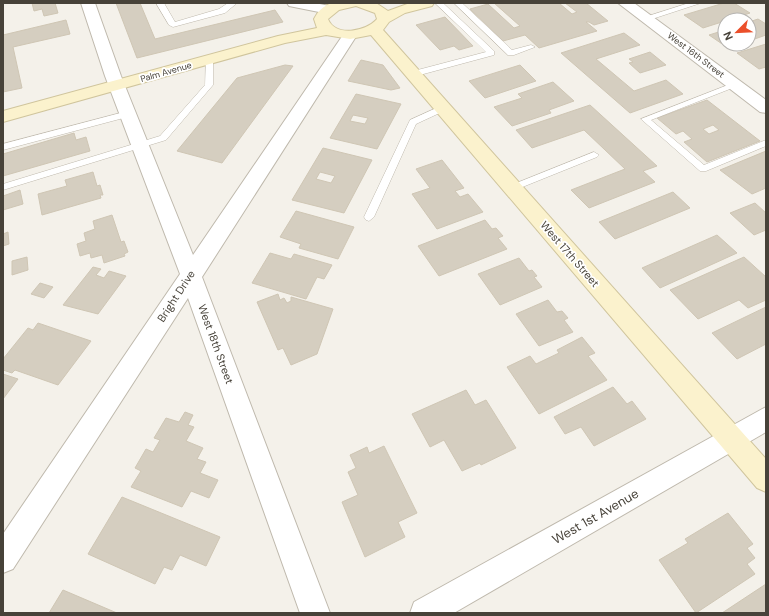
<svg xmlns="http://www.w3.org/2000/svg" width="769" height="616" font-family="'DM Sans',sans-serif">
  <rect width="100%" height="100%" fill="#f4f1ea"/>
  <!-- building -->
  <path fill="#d5cec0" stroke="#cfc6b4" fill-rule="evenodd" d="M 32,3 L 55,3 L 58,13 L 44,16 L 42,9 L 34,11 Z
    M 116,3 L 140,3 L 155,39 L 275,10 L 283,22 L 137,58 Z
    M 494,3 L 559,3 L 572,14 L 577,12 L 565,3 L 586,3 L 608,21 L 594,25 L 589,22 L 586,22 L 597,31 L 539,48 L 525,35 L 503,41 L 470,9 L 488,4 L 514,28 L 520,26 Z
    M 724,3 L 734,3 L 750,13 L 703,28 L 684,15 Z
    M 445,17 L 473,46 L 459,50 L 454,46 L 440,50 L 416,25 Z
    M 758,19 L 766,24 L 766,35 L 749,41 L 749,22 Z
    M 66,20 L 70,34 L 13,47 L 22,88 L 3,92 L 3,35 Z
    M 725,30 L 725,44 L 741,44 L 728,48 L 709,35 Z
    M 624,33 L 640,45 L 596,59 L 634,91 L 666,80 L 683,94 L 630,113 L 561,53 Z
    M 766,44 L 766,67 L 759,69 L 737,53 Z
    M 650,52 L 666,65 L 640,73 L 629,63 L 633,62 L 629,59 Z
    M 361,60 L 383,65 L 400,88 L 391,90 L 348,81 Z
    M 285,65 L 293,66 L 222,163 L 177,151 L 237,78 Z
    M 520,65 L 536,81 L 485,98 L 469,81 Z
    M 553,82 L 574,101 L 549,110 L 551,113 L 512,126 L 494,107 L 522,98 L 518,94 Z
    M 356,94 L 401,104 L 377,149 L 330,138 ZM 353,115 L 368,118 L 365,124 L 350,121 Z
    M 707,100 L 760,141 L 707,162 L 684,142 L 692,139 L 683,131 L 676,134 L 657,118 ZM 713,125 L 719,130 L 709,134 L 703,129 Z
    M 590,105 L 657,166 L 643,171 L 655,182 L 589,208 L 571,190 L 625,169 L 584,130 L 532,148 L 516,130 Z
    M 74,133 L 76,140 L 86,137 L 90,151 L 3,176 L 3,154 Z
    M 323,148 L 372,160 L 344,213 L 292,200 ZM 320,172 L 335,176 L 331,183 L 316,179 Z
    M 766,151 L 766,188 L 752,194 L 720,170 Z
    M 442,160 L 464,188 L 455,191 L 460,197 L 468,194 L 483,212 L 437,229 L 412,194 L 430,188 L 416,169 Z
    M 93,172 L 97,186 L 100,185 L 103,195 L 100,195 L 101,198 L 42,215 L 38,194 L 67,186 L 65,180 Z
    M 20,190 L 23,204 L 3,210 L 3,196 Z
    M 673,192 L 690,208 L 615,239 L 599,222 Z
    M 755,203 L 766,213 L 766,230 L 754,235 L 730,213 Z
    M 296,211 L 354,227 L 338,259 L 299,248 L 301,244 L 280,237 Z
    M 112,215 L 121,242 L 124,241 L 128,252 L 124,254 L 125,256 L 104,263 L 102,255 L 91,258 L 90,253 L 80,256 L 77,244 L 86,241 L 84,233 L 95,229 L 93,221 Z
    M 485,220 L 492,229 L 496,228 L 503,236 L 498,238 L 507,249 L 439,276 L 418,246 Z
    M 8,232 L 9,244 L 3,246 L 3,234 Z
    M 717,235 L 737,253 L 660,288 L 642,268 Z
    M 270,253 L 291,259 L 294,254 L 332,265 L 324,279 L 317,277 L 306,299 L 252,283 Z
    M 27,257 L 28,270 L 12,275 L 12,261 Z
    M 744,257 L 766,277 L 766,300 L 748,308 L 739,300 L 698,319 L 670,290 Z
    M 519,258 L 529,271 L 532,270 L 537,276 L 534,277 L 542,287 L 500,305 L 478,274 Z
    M 93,267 L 101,269 L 96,275 L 104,278 L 109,271 L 126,276 L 98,314 L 63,305 Z
    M 40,283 L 53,287 L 44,298 L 31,294 Z
    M 278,294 L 280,300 L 284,298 L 287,303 L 291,301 L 291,297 L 333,309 L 317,354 L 291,365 L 283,348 L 278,350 L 257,302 Z
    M 548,300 L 557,312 L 562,311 L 568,318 L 564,320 L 573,332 L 539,346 L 516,314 Z
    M 766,307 L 766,344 L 737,359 L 712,333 Z
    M 38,323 L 91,341 L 58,385 L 15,370 L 12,373 L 3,370 L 3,359 L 28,328 L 33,330 Z
    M 582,337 L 595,353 L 588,356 L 607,380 L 539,414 L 507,367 L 530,356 L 536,364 L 559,353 L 557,350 Z
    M 3,374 L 18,379 L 3,399 Z
    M 613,387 L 627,404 L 632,401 L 646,419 L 594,446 L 581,427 L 565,434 L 554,417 Z
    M 466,390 L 475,405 L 486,400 L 516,448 L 481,465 L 480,463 L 462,471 L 444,440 L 430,447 L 412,414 Z
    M 185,412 L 193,415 L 188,425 L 194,427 L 186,441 L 203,448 L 197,459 L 206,462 L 200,473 L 218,480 L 209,498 L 191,491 L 182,507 L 131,487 L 141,471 L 135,468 L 146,449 L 153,452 L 160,440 L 154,438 L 166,418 L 179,422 Z
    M 384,446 L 417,513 L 398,522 L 405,537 L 365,557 L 342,502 L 358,495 L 348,472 L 356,468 L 350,455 L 367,447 L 369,453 Z
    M 122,497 L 220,537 L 206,566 L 180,555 L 172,570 L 164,567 L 155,584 L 88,554 Z
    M 728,513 L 753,544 L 747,548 L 755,558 L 747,564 L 755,574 L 696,613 L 659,560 L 688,543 L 685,539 Z
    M 766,584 L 766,613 L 722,613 Z
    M 63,590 L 117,613 L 49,613 Z"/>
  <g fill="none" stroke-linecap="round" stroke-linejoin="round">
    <defs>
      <path id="lane" d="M 156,3 L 164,3 L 175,22 L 219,9 L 228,3 L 237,3 L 225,13 L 173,27 L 169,25 Z
        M 435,3 L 443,3 L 494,51 L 494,55 L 416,76 L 410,76 L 410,72 L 486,52 Z
        M 454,3 L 462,3 L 512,50 L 531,45 L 535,47 L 514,55 L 508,55 Z
        M 689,3 L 701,3 L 649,20 L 642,18 Z
        M 206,58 L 213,60 L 213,85 L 166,140 L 3,190 L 3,184 L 160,136 L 205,85 Z
        M 733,83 L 739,83 L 740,85 L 651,120 L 704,165 L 766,140 L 766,146 L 706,171 L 700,171 L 641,119 Z
        M 443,105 L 446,106 L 446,110 L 416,124 L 374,217 L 369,221 L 366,220 L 364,217 L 410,120 Z
        M 128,111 L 131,112 L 131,116 L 3,150 L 3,144 Z
        M 594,152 L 599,155 L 597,157 L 515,190 L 509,190 L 507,188 L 509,186 Z"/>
      <path id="street" d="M 81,3 L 95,3 L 121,76 L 193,255 L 345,32 L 355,32 L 357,35 L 202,277 L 330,613 L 300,613 L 188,298 L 13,569 L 3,573 L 3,534 L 180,274 L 105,76 Z
        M 287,3 L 315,3 L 334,7 L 336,10 L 334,13 L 329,14 L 289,6 Z
        M 618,3 L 634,3 L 766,100 L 766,113 L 760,112 Z
        M 766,407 L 766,432 L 454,613 L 410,613 L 414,602 Z"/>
      <path id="secondary" d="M 332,3 L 376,3 L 388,11 L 410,3 L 434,3 L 432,6 L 405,13 L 389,22 L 383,30 L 766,459 L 766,492 L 757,488 L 371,35 L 350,39 L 326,35 L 285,43 L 3,122 L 3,111 L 278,36 L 317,28 L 314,19 C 318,11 323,6 332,3 ZM 356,6 L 375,13 L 377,19 C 366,32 335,37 328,19 L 339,10 Z"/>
    </defs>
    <!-- lane casing -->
    <use href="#lane" stroke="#bfb9ad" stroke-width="1"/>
    <!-- street casing -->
    <use href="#street" stroke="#bfb9ad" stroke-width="2"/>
    <!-- secondary casing -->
    <use href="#secondary" stroke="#d0c59d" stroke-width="2"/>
    <!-- lane -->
    <use href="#lane" fill="#fff" fill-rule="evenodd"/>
    <!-- street -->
    <use href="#street" fill="#fff" fill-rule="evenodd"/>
    <!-- secondary -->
    <use href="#secondary" fill="#fbf2cd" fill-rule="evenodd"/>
  </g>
  <g text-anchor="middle" stroke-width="3.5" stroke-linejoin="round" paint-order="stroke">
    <!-- far-street labels -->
    <g font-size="9" fill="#474239" stroke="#fff">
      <text transform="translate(696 55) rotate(37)" y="3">West 16th Street</text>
      <text transform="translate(166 72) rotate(-16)" y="3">Palm Avenue</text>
    </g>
    <!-- street labels -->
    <g font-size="11" fill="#474239" stroke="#fff">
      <text transform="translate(570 254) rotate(49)" y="4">West 17th Street</text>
      <text transform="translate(176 296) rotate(-57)" y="4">Bright Drive</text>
      <text transform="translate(216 344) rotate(70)" y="4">West 18th Street</text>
    </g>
    <!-- near-street labels -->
    <g font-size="13" fill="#474239" stroke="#fff">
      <text transform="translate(595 516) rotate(-30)" y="5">West 1st Avenue</text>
    </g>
  </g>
  <!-- border -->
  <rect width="769" height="616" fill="none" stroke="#474239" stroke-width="8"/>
  <!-- north arrow -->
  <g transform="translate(737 32) rotate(246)"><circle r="19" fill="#ffffff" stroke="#b5b3b0"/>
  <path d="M0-3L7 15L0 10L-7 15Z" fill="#eb4f2a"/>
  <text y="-6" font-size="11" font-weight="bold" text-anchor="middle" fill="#474239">N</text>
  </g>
</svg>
